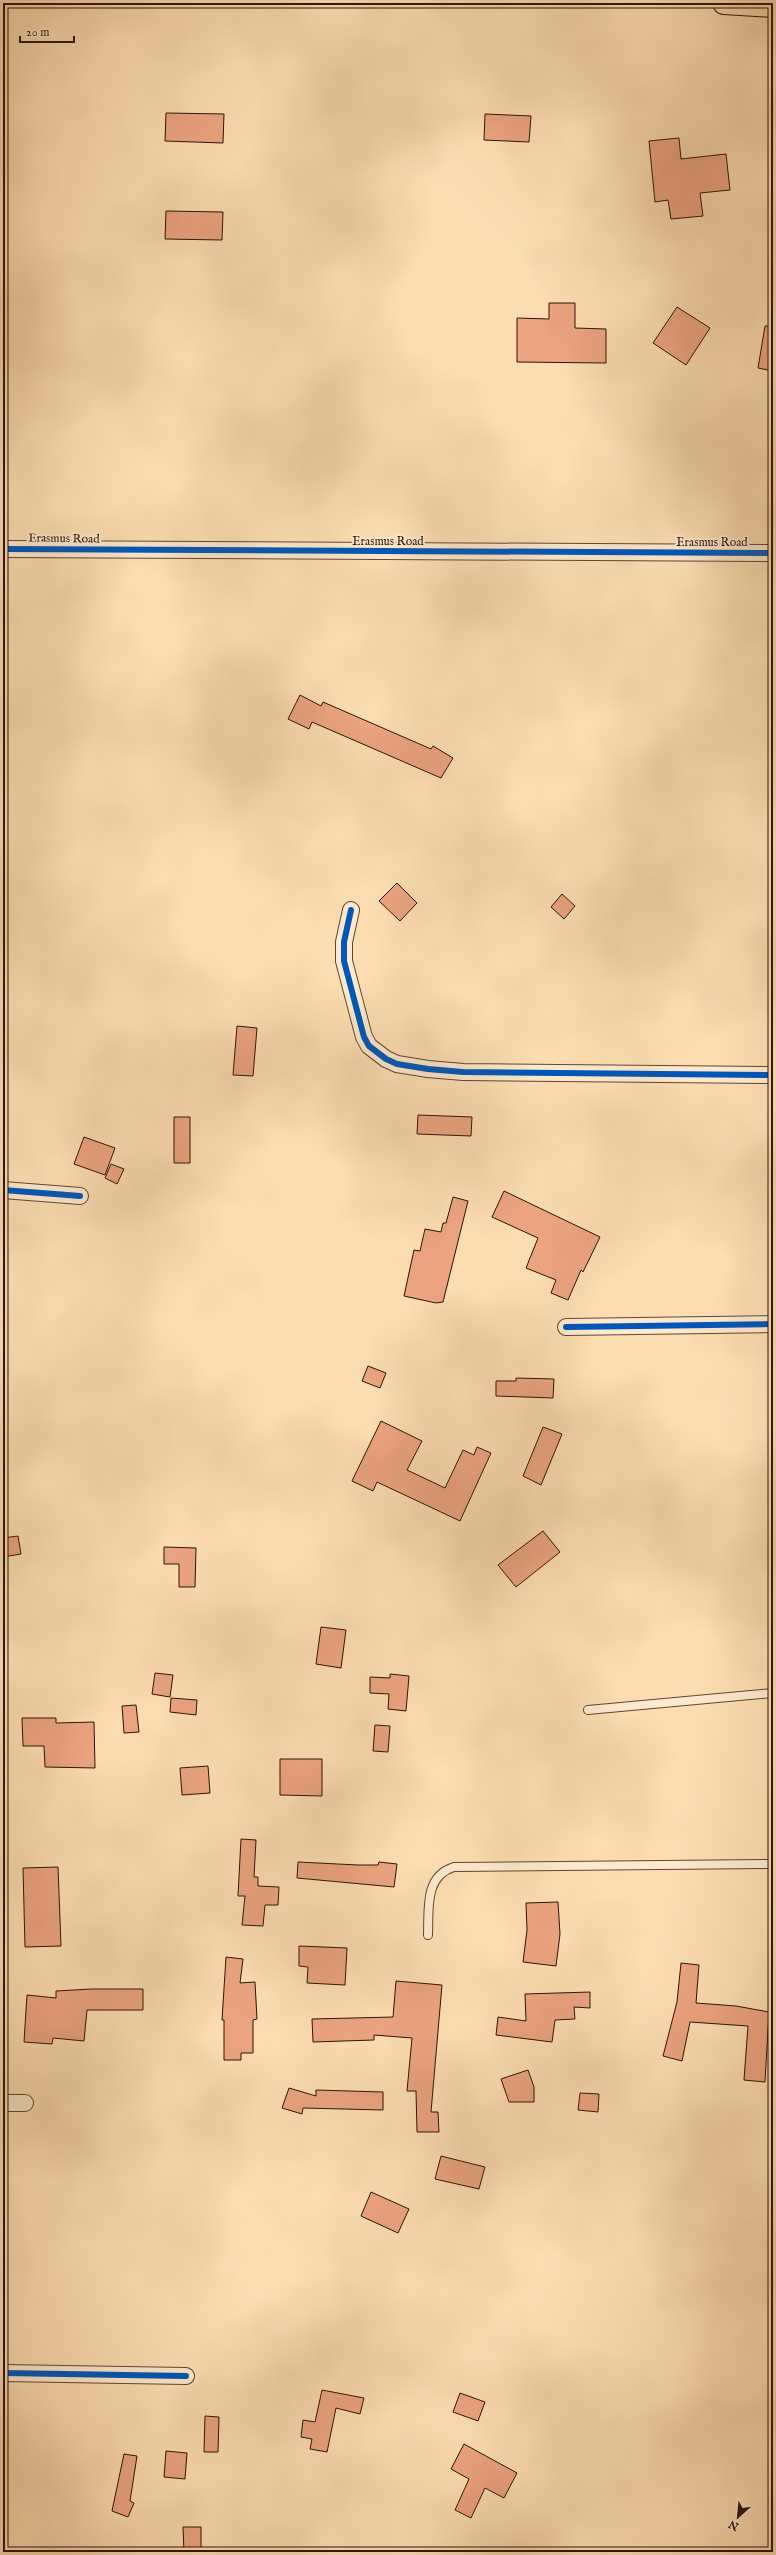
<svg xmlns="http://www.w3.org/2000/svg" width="776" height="2555" font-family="'IM FELL English',serif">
  <rect width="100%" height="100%" fill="#fcddb2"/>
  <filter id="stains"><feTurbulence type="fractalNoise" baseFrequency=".005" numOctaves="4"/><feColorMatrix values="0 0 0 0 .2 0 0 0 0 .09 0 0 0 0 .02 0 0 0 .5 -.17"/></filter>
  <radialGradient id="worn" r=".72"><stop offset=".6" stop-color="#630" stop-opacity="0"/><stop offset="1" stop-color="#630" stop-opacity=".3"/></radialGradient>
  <!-- building -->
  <path fill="#eca481" stroke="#2c1304" d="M 166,113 L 224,114 L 223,143 L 165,141 Z
    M 485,114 L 531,116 L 529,142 L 484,140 Z
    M 679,138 L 681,159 L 726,154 L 730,190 L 700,193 L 703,216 L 671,219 L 668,200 L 655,202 L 649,141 Z
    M 166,211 L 223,212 L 222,240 L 165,239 Z
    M 549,303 L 575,303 L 575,328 L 606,329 L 606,363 L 517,362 L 517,318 L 549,319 Z
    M 677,307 L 710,328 L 686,365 L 653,343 Z
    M 765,326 L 773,326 L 773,371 L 758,368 Z
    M 300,695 L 321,706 L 323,702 L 431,749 L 433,746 L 453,758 L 441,778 L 312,722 L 309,729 L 288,719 Z
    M 397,883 L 417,903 L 400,921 L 379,901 Z
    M 562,894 L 575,906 L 564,919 L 551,907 Z
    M 237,1026 L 257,1028 L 253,1076 L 233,1075 Z
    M 418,1115 L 472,1117 L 471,1136 L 417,1134 Z
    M 174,1117 L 190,1117 L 190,1163 L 174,1163 Z
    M 84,1137 L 115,1148 L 105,1175 L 74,1164 Z
    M 111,1164 L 124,1169 L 117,1184 L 105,1178 Z
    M 504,1191 L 600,1237 L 583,1272 L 581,1270 L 568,1300 L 551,1293 L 556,1280 L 526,1268 L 538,1238 L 492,1217 Z
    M 453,1197 L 468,1201 L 443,1302 L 436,1303 L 404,1296 L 414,1250 L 420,1251 L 425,1229 L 441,1232 L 443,1223 L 446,1223 Z
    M 368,1366 L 386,1373 L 380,1388 L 362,1381 Z
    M 516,1378 L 554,1379 L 553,1398 L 496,1396 L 496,1381 L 516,1381 Z
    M 381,1421 L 422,1441 L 407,1470 L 445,1488 L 463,1450 L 474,1455 L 477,1447 L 491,1453 L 460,1521 L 377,1482 L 373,1491 L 352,1481 Z
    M 543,1427 L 562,1434 L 541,1485 L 523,1476 Z
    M 543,1531 L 560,1552 L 516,1587 L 498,1565 Z
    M 18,1536 L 21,1554 L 3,1557 L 3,1538 Z
    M 164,1547 L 196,1548 L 195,1587 L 179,1587 L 179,1564 L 164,1564 Z
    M 321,1627 L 346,1630 L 341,1668 L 316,1664 Z
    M 155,1673 L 173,1675 L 170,1697 L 152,1694 Z
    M 390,1674 L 409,1676 L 406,1711 L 388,1709 L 389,1694 L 370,1693 L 370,1677 L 390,1678 Z
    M 171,1698 L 197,1700 L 196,1715 L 170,1712 Z
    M 136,1705 L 139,1732 L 124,1733 L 122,1706 Z
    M 22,1718 L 56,1718 L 56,1723 L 94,1722 L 95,1768 L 45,1767 L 44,1746 L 23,1746 Z
    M 375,1725 L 390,1726 L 388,1752 L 373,1751 Z
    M 280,1759 L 322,1759 L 322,1796 L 280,1795 Z
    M 208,1766 L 210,1793 L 182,1795 L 180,1768 Z
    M 241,1839 L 256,1840 L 254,1877 L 258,1877 L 258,1886 L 279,1887 L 278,1905 L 265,1905 L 263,1926 L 242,1925 L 245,1896 L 238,1896 Z
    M 298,1862 L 358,1865 L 378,1865 L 379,1862 L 397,1864 L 394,1887 L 297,1878 Z
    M 58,1867 L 61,1946 L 25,1947 L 23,1868 Z
    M 558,1902 L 560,1934 L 556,1966 L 523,1962 L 527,1930 L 526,1903 Z
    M 299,1946 L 347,1948 L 345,1985 L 307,1983 L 308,1967 L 299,1966 Z
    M 226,1957 L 243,1959 L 240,1983 L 255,1982 L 257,2019 L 253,2020 L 253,2053 L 241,2053 L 241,2060 L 224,2060 L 224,2020 L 222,2020 Z
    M 681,1963 L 699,1965 L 696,2003 L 736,2006 L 769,2012 L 765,2082 L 744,2080 L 748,2026 L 690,2022 L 682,2061 L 663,2056 L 677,2002 Z
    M 396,1981 L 442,1985 L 431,2112 L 438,2112 L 439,2132 L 417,2132 L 416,2091 L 407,2091 L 412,2038 L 374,2035 L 374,2040 L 313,2042 L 312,2019 L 393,2017 Z
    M 91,1989 L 143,1989 L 143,2010 L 87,2010 L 84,2041 L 53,2038 L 52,2044 L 24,2042 L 27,1995 L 56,1998 L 56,1991 Z
    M 590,1992 L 590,2008 L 574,2007 L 575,2019 L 555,2020 L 552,2042 L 496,2035 L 498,2017 L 526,2021 L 525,1994 Z
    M 528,2070 L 534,2087 L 534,2102 L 509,2102 L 501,2079 Z
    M 289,2088 L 316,2096 L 316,2090 L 383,2092 L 383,2110 L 303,2108 L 302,2114 L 282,2108 Z
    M 580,2093 L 599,2094 L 598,2112 L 578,2110 Z
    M 441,2156 L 485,2167 L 479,2189 L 435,2179 Z
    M 371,2192 L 409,2209 L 398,2233 L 361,2216 Z
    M 322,2390 L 364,2398 L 360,2414 L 336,2408 L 327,2452 L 310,2449 L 312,2439 L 301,2437 L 303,2420 L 315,2422 Z
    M 460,2393 L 485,2402 L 478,2421 L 453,2412 Z
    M 205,2416 L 219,2417 L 218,2452 L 204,2452 Z
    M 464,2444 L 517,2473 L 504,2498 L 485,2488 L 471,2518 L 455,2510 L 469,2479 L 451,2469 Z
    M 166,2451 L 187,2453 L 185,2479 L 164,2477 Z
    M 124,2454 L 137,2456 L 130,2501 L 134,2503 L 128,2517 L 112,2511 Z
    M 183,2527 L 201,2527 L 201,2552 L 184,2552 Z"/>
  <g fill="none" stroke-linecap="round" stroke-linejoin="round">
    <defs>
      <path id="service" d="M 588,1710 L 773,1693
        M 428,1935 C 429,1910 424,1876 454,1867 L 773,1864"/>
      <path id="minor" d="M 3,549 L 773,553
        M 351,910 L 344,942 L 344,961 L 364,1037 L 369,1046 L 386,1059 L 397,1064 L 428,1069 L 463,1072 L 773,1075
        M 3,1190 L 80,1196
        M 566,1327 L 773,1324
        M 3,2103 L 25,2103
        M 3,2373 L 186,2376"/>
      <path id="motorway" d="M 724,3 L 773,6"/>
    </defs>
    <!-- service casing -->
    <use href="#service" stroke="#604630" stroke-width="10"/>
    <!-- minor casing -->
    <use href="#minor" stroke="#604630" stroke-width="18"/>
    <!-- motorway casing -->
    <use href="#motorway" stroke="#2c1304" stroke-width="24"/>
    <!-- service -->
    <use href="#service" stroke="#fde9cd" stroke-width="8"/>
    <!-- minor -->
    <use href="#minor" stroke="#fde9cd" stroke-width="16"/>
    <!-- motorway -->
    <use href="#motorway" stroke="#fcddb2" stroke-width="22"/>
    <defs>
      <path id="cycleway" d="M 3,549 L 773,553
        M 351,910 L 344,942 L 344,961 L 364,1037 L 369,1046 L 386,1059 L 397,1064 L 428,1069 L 463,1072 L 773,1075
        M 3,1190 L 80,1196
        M 566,1327 L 773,1324
        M 3,2373 L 186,2376"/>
    </defs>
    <!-- cycleway casing -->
    <use href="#cycleway" stroke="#fde9cd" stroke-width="8"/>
    <!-- cycleway -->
    <use href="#cycleway" stroke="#0057b8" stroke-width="6"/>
  </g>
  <g text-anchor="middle" stroke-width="4" stroke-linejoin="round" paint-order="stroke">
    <!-- street labels -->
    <g font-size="12" fill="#2c1304" stroke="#fde9cd">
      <text transform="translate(64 538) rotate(1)" y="4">Erasmus Road</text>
      <text x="388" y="545">Erasmus Road</text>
      <text x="712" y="546">Erasmus Road</text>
    </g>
  </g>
  <!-- margin -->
  <rect width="776" height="2555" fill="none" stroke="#fcddb2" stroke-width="16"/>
  <rect x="4" y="4" width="768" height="2547" fill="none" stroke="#2c1304" stroke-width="2"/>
  <rect x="8" y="8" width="760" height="2539" fill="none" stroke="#2c1304"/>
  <!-- north arrow -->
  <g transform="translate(738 2517) rotate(207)" stroke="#fde9cd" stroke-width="3" paint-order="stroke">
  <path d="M0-3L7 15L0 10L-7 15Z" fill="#2c1304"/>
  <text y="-6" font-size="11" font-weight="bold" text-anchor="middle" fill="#2c1304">N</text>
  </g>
  <!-- scale -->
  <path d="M20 36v6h54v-6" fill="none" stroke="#2c1304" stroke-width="2"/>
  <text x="26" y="36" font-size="12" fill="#2c1304" stroke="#fde9cd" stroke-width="3" paint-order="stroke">20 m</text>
  <rect width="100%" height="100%" filter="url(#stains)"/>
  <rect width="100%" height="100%" fill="url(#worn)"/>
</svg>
